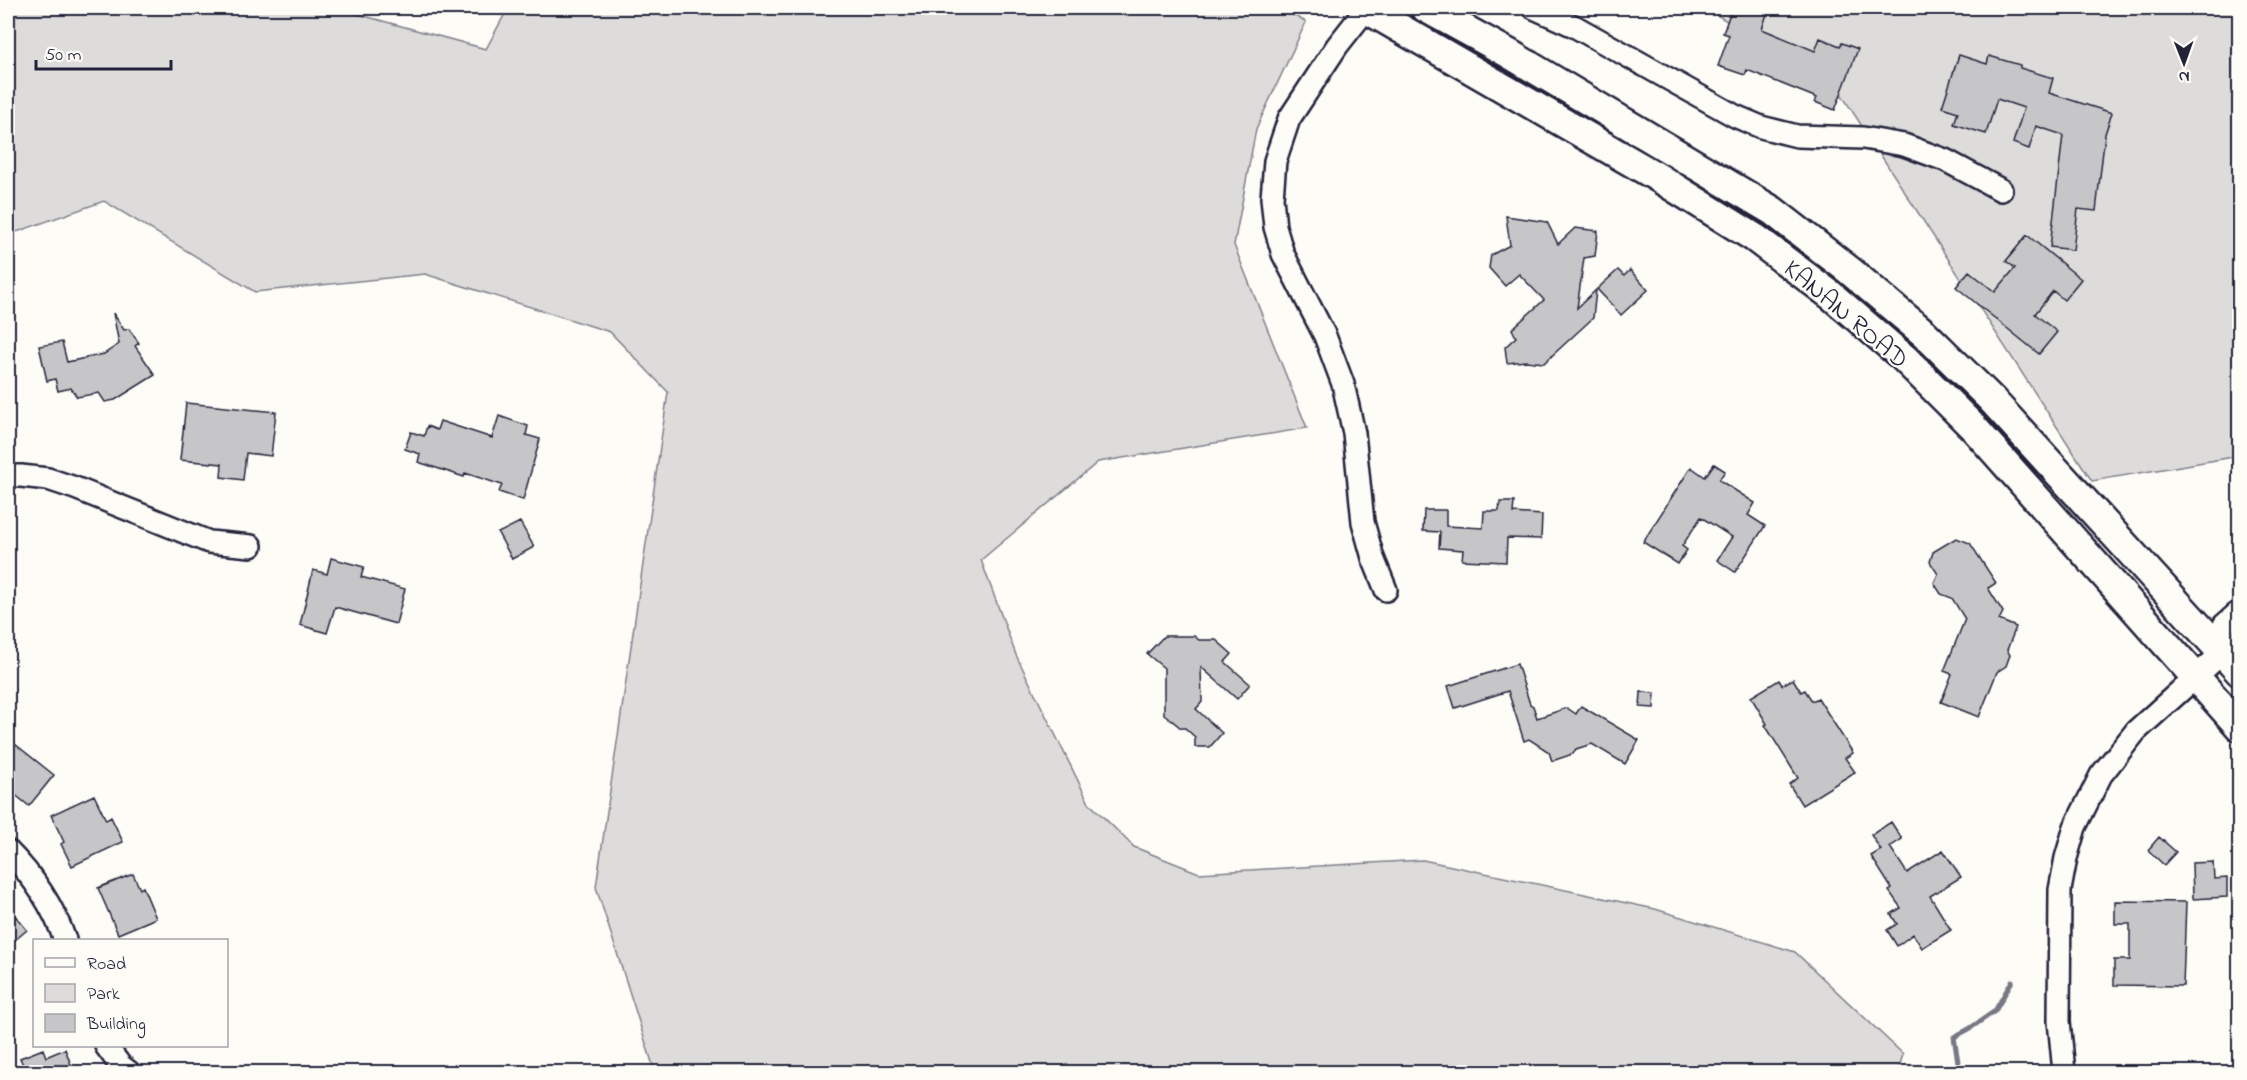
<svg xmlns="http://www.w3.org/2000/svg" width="2247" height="1080" font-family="'Indie Flower',sans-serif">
  <rect width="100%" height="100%" fill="#fdfcf7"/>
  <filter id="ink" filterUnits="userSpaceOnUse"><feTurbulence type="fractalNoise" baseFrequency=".0167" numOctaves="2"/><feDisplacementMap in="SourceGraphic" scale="12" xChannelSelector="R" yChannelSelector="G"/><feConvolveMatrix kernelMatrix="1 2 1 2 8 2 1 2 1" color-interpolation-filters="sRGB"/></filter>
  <g filter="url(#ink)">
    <!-- green -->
    <path fill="#dddcdb" stroke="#807f8b" stroke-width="1.5" d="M 8,8 L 335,8 L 486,49 L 508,8 L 1281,8 L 1306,22 L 1256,129 L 1234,245 L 1307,428 L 1098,462 L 981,560 L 1016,655 L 1089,803 L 1134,847 L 1199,873 L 1423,860 L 1655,909 L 1795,952 L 1903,1054 L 1898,1072 L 655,1072 L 596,887 L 668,392 L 610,332 L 425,274 L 255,292 L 104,201 L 8,235 Z
      M 1705,8 L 2239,8 L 2239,456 L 2092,481 L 1836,86 Z"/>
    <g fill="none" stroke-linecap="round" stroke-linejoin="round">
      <!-- stream -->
      <path stroke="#787885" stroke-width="5" d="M 1953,1072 L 1958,1062 L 1954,1037 L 1969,1029 L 1995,1011 L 2012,981"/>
    </g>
    <!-- building -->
    <path fill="#c6c6c8" stroke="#22223b" stroke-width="1.5" d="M 1732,8 L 1769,8 L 1762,29 L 1815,51 L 1820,38 L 1840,46 L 1842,43 L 1858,49 L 1835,110 L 1815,102 L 1817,98 L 1747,70 L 1745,75 L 1718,66 L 1729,35 L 1723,33 Z
      M 1959,55 L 1987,64 L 1989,56 L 2020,65 L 2020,68 L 2053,78 L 2049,93 L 2112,113 L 2105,134 L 2096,211 L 2078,209 L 2073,250 L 2050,247 L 2063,135 L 2036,126 L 2029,149 L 2013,143 L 2024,108 L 1997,99 L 1986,134 L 1954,124 L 1958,112 L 1942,107 Z
      M 1506,216 L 1547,222 L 1558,244 L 1575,228 L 1598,231 L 1595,256 L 1584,258 L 1577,308 L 1596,290 L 1593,318 L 1544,363 L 1526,361 L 1507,363 L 1505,347 L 1516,337 L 1512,329 L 1544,300 L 1519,274 L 1505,286 L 1489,268 L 1491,255 L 1510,245 Z
      M 2027,235 L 2081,279 L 2064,300 L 2053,291 L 2035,314 L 2057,332 L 2039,354 L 1956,287 L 1969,271 L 1995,292 L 2015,268 L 2006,261 Z
      M 1618,270 L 1624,276 L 1630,270 L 1648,290 L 1621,315 L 1597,289 Z
      M 113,313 L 124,330 L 129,329 L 139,343 L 135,346 L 155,375 L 115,400 L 105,402 L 99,393 L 77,397 L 71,388 L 58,391 L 55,379 L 47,381 L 39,346 L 62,342 L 67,362 L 104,354 L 119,344 Z
      M 186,403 L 276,412 L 271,456 L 246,453 L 243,480 L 221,477 L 222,464 L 180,460 Z
      M 499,416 L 528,426 L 526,435 L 540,439 L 523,500 L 499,492 L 502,485 L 465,473 L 464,477 L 418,462 L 420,454 L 405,449 L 411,432 L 424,436 L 427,426 L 437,430 L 440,421 L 492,438 Z
      M 1714,464 L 1725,471 L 1719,480 L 1755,503 L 1748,515 L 1765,526 L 1735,572 L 1717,560 L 1732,537 L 1701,517 L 1682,546 L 1687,550 L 1678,564 L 1643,542 L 1691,467 L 1705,477 Z
      M 1500,502 L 1514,502 L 1513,513 L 1542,515 L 1541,539 L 1507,538 L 1506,562 L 1462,560 L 1463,550 L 1439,548 L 1440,532 L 1423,531 L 1424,510 L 1446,510 L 1446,526 L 1483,528 L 1484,511 L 1499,511 Z
      M 520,522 L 534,547 L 512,559 L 498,533 Z
      M 1956,538 L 1970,543 L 1996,583 L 1988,588 L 2003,612 L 1999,620 L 2016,627 L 2007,650 L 2010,655 L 2006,666 L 1997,672 L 1979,717 L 1941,702 L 1952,674 L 1944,671 L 1965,619 L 1952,598 L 1941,594 L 1934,583 L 1938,574 L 1930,562 L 1933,552 Z
      M 331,558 L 364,567 L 361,577 L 405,589 L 396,624 L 335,607 L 327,633 L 300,625 L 313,570 L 327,574 Z
      M 1164,636 L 1194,636 L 1199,640 L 1216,640 L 1232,654 L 1225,662 L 1250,684 L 1237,699 L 1201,667 L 1202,702 L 1196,709 L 1222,733 L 1210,747 L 1195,747 L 1195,737 L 1185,728 L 1181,728 L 1164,714 L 1164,668 L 1147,654 Z
      M 1517,664 L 1530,704 L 1533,706 L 1537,718 L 1567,708 L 1576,714 L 1581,706 L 1639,740 L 1625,764 L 1592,744 L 1576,749 L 1573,754 L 1552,761 L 1549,752 L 1529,739 L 1524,741 L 1508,691 L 1455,708 L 1448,686 Z
      M 1793,679 L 1801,692 L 1805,690 L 1812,701 L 1818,698 L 1853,753 L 1845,758 L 1855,772 L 1802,805 L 1789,784 L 1798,778 L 1765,725 L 1767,724 L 1751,697 L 1779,680 L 1782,685 Z
      M 1641,692 L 1655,693 L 1654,708 L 1640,707 Z
      M 15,744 L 54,775 L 29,806 L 8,789 L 8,754 Z
      M 94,795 L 106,820 L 111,817 L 123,842 L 72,866 L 61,844 L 64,842 L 51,815 Z
      M 1891,822 L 1902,839 L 1890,847 L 1907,873 L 1943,850 L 1961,877 L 1930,896 L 1951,930 L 1922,948 L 1913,934 L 1897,946 L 1887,930 L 1897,924 L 1891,914 L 1901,908 L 1889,891 L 1892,889 L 1871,856 L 1881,850 L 1871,835 Z
      M 2159,837 L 2176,852 L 2164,865 L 2148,850 Z
      M 2213,862 L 2214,879 L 2227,878 L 2227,897 L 2193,899 L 2192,863 Z
      M 133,874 L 140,889 L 143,887 L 156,918 L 118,934 L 98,888 Z
      M 2115,901 L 2186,902 L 2183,986 L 2114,985 L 2114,960 L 2130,960 L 2130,924 L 2115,924 Z
      M 8,907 L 27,930 L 8,946 Z
      M 43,1049 L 46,1057 L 65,1049 L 74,1072 L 26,1072 L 20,1058 Z"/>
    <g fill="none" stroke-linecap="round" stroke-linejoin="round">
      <defs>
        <path id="street" d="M 1367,8 L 1337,46 L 1289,119 L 1275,161 L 1272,198 L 1275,227 L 1283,254 L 1325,336 L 1343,384 L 1354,433 L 1363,522 L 1373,558 L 1386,590
          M 1534,8 L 1574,26 L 1735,116 L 1761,127 L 1797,136 L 1863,138 L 1904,145 L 1945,160 L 2001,190
          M 8,476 L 21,476 L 48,479 L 75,488 L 209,542 L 251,546
          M 8,851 C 33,876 53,906 65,940
          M 106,1046 L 120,1065 L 129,1072
          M 2064,1072 L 2059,1021 L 2060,890 L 2066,858 L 2075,827 L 2101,775 L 2136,731 L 2222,653 L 2224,625 L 2240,611"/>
        <path id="secondary" d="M 1365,8 L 1659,178 L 1755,238 L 1832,296 L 1904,358 L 1974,428 L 2240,727
          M 1426,8 L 1508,53 L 1773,211 L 1850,271 L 1925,334 L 1992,400 L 2240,672"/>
      </defs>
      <!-- street casing -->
      <use href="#street" stroke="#22223b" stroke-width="26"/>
      <!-- secondary casing -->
      <use href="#secondary" stroke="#22223b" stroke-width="33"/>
      <!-- street -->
      <use href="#street" stroke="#fdfcf7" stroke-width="21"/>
      <!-- secondary -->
      <use href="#secondary" stroke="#fdfcf7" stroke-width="28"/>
    </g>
  </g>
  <g text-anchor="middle" stroke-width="4.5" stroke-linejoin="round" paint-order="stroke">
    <!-- street labels -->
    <g font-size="26" fill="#22223b" stroke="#fdfcf7">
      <text transform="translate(1847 313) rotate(40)" y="9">KANAN ROAD</text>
    </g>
  </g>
  <!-- margin -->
  <rect width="2247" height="1080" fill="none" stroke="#fdfcf7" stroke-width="30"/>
  <rect x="15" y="15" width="2217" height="1050" fill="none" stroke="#22223b" stroke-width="2" filter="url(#ink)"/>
  <!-- legend -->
  <rect x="33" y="939" width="195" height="108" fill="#fdfcf7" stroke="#a5a5ac" stroke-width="1.5"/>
  <rect x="45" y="958" width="30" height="9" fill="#fdfcf7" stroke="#a5a5ac" stroke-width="1.5"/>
  <text x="87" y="969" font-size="18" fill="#22223b">Road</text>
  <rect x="45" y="984" width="30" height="18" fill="#dddcdb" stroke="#a5a5ac" stroke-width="1.5"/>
  <text x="87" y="999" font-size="18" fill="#22223b">Park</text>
  <rect x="45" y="1014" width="30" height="18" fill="#c6c6c8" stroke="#a5a5ac" stroke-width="1.5"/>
  <text x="87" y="1029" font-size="18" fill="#22223b">Building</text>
  <!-- north arrow -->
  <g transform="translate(2184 63) rotate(179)" stroke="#fdfcf7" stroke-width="4.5" paint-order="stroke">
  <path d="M0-4.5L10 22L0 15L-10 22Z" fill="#22223b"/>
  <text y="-9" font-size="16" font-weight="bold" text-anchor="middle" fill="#22223b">N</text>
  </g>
  <!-- scale -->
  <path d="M36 60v9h135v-9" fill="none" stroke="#22223b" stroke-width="3"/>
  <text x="45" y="60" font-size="18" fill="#22223b" stroke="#fdfcf7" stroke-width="4.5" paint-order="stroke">50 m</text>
</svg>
